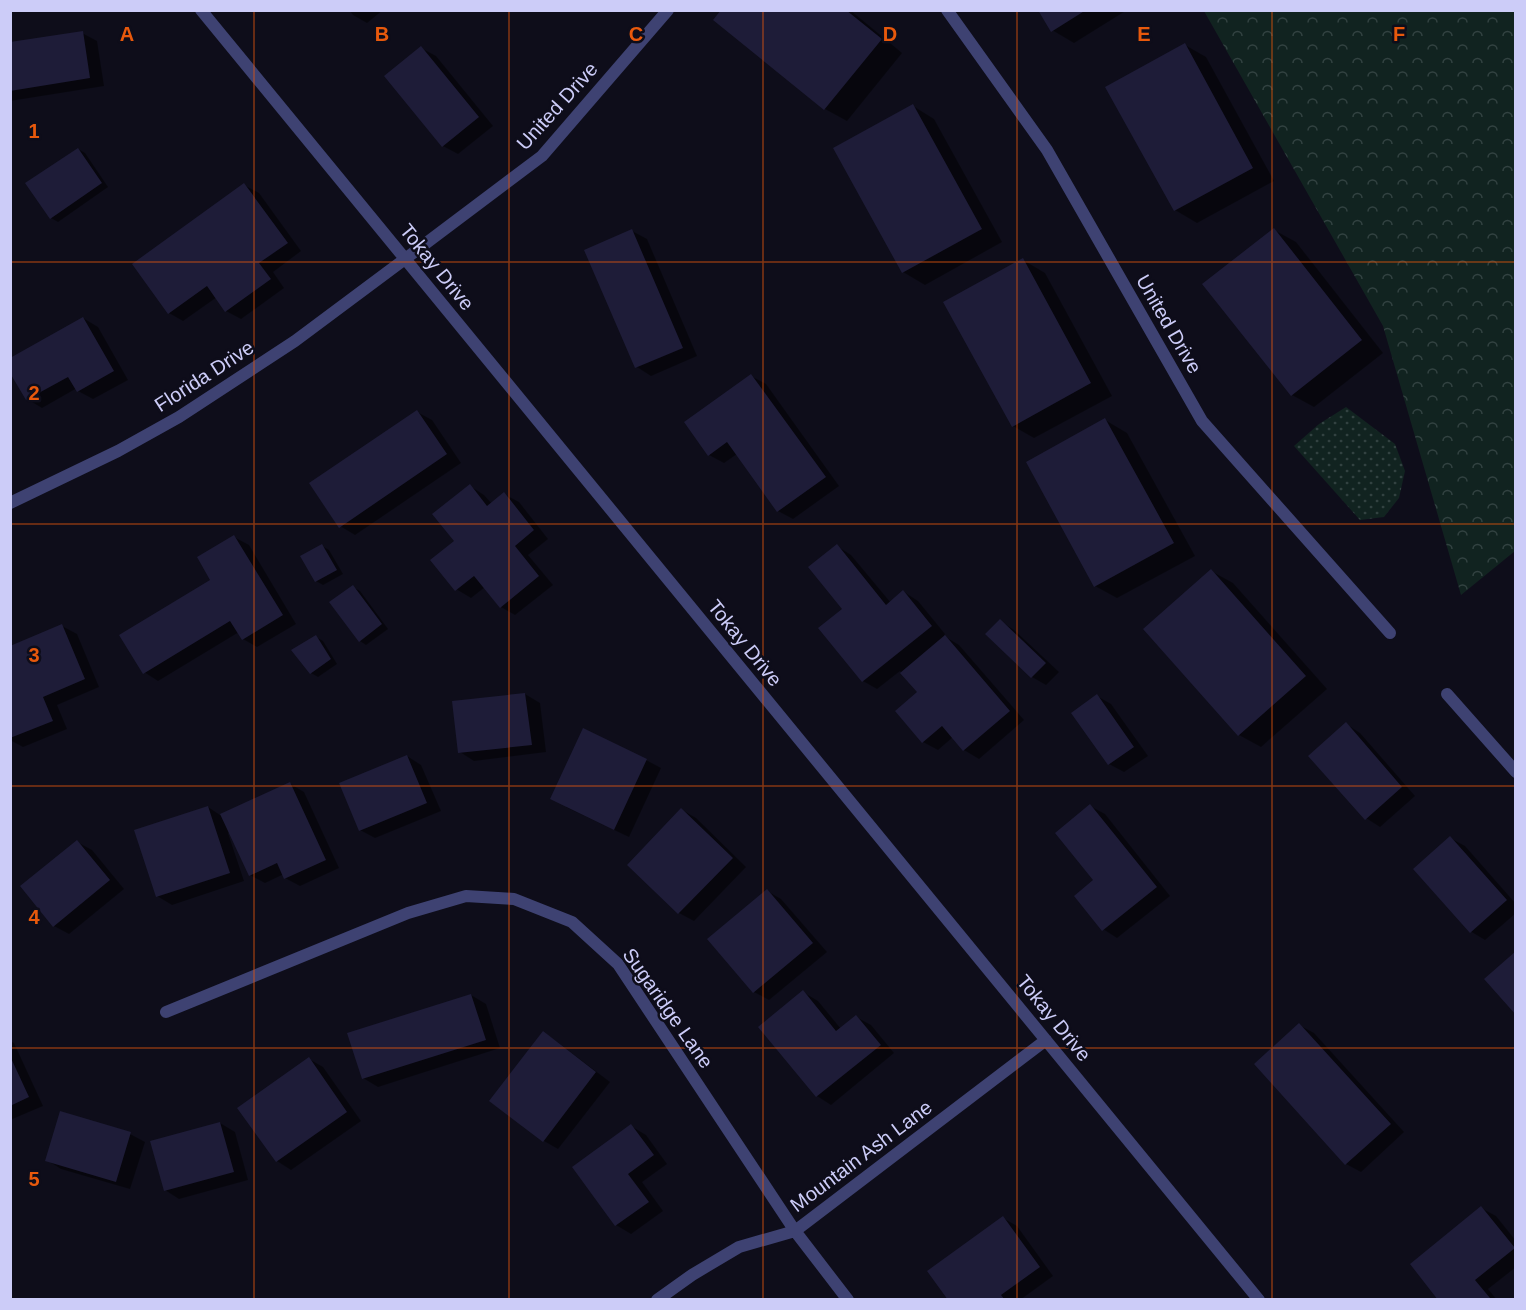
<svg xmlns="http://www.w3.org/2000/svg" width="1526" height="1310" font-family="Helvetica,sans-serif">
  <defs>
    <pattern id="grass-dots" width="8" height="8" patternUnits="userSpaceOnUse" patternTransform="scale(1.5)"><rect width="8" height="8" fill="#112320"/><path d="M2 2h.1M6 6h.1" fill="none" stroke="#324241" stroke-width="1.8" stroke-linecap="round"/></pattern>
    <pattern id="forest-crowns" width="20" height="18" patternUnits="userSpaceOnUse" patternTransform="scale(1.5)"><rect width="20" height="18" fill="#112320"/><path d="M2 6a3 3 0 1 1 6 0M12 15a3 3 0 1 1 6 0" fill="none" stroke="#324241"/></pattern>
  </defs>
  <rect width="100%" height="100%" fill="#0e0d1a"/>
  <!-- grass -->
  <path fill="url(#grass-dots)" d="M 1346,407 L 1395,444 L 1405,471 L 1399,498 L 1384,517 L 1360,520 L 1294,446 L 1319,424 Z"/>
  <!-- forest -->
  <path fill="url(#forest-crowns)" d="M 1204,11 L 1515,11 L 1515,551 L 1461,595 L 1383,326 Z"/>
  <!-- shadow -->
  <path fill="#0007" d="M 349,10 L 383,10 L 367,23 L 353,15 Z
    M 723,10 L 850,10 L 902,53 L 847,121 L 825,109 Z
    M 1040,10 L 1127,10 L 1074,43 L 1052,30 Z
    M 82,33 L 97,41 L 104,86 L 10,101 L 10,44 Z
    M 1185,45 L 1206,57 L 1274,181 L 1197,223 L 1175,210 Z
    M 421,48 L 436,56 L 493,126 L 458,154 L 443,146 Z
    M 913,106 L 934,119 L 1002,242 L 925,285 L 903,272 Z
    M 78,149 L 85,153 L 108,187 L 58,222 L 51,218 Z
    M 244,185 L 259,193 L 301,251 L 273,272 L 284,288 L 241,319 L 226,311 L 217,297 L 183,321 L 169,313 Z
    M 1274,230 L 1296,242 L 1383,353 L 1314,407 L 1292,395 Z
    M 632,231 L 647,239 L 697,356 L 651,376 L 637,367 Z
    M 1023,260 L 1045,273 L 1112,396 L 1034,438 L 1013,426 Z
    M 83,318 L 98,327 L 128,380 L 93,399 L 78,391 L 77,388 L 42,408 L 27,399 Z
    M 751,376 L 766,384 L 839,486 L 793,519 L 778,511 L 737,454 L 724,463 L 709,455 Z
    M 417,412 L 432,420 L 461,463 L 355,535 L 340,526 Z
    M 1105,420 L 1127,433 L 1195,556 L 1117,598 L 1095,586 Z
    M 470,486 L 484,495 L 492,504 L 504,494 L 519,502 L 548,539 L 528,555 L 553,585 L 515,615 L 501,607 L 485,587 L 471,598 L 456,589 L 456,541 Z
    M 234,537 L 249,545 L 296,624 L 257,647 L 243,639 L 239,632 L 158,681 L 144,672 L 212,580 Z
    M 322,546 L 329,550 L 343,574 L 323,585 L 316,581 Z
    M 837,546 L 851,555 L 891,603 L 904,592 L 918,601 L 945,634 L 944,636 L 959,645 L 1024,720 L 979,759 L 964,750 L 953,737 L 938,750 L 923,742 L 919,692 L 900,671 L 877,689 L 863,681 L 844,609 Z
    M 1211,571 L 1233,583 L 1327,689 L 1261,747 L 1239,735 Z
    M 353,587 L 360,591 L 388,629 L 366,645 L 360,641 Z
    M 1000,621 L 1014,630 L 1059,672 L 1046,685 L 1032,677 Z
    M 62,626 L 77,634 L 99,687 L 57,705 L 67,729 L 23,747 L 10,740 L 10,647 Z
    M 316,637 L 323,641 L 337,664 L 318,677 L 311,673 Z
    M 525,694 L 540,703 L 546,752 L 474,761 L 460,752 Z
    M 1097,696 L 1111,704 L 1148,756 L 1124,772 L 1109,764 Z
    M 1346,724 L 1360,733 L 1415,796 L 1380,827 L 1366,818 Z
    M 584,730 L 646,760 L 661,768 L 629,837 L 566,807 Z
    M 407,756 L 421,765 L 441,811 L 375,838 L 360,830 Z
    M 289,783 L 304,792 L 339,868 L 300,886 L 285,878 L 284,874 L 265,883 L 250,875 L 230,832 L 228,833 L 244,881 L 172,905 L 157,896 L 208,807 L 220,815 Z
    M 1090,806 L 1105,814 L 1170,896 L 1117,938 L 1103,929 L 1095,881 Z
    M 682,810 L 696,818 L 746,867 L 694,921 L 679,913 Z
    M 1450,838 L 1465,846 L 1516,904 L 1516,913 L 1485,940 L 1470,931 Z
    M 77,842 L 92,850 L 124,889 L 69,934 L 54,926 Z
    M 767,891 L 781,899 L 827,952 L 769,1000 L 754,992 L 709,940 Z
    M 803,992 L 818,1001 L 841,1029 L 856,1017 L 871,1025 L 894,1053 L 831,1105 L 817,1096 L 760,1027 Z
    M 471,995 L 486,1004 L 500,1048 L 378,1087 L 363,1078 Z
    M 1299,1025 L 1314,1033 L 1404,1132 L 1361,1172 L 1346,1164 Z
    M 543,1033 L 557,1042 L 610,1082 L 558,1149 L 544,1141 L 492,1101 Z
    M 10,1041 L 14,1043 L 43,1106 L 10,1120 Z
    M 309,1059 L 323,1067 L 361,1121 L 291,1170 L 277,1161 Z
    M 220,1123 L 235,1132 L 248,1180 L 179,1199 L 165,1190 Z
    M 631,1126 L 646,1135 L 667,1164 L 642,1182 L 663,1211 L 631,1234 L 616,1225 Z
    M 130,1134 L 145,1142 L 130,1189 L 61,1169 L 47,1160 Z
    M 1481,1208 L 1496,1216 L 1516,1241 L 1516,1267 L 1488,1289 L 1497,1300 L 1440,1300 Z
    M 1003,1218 L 1017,1226 L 1053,1276 L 1020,1300 L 950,1300 Z"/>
  <!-- building -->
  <path fill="#1e1c38" d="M 721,10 L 846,10 L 882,39 L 824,110 L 713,20 Z
    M 1038,10 L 1086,10 L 1051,32 Z
    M 83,31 L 90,78 L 10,91 L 10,42 Z
    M 1185,43 L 1253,168 L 1174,211 L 1105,87 Z
    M 421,46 L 479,117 L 442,147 L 384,76 Z
    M 913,104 L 982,229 L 902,273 L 833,148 Z
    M 78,148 L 102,183 L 50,219 L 25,183 Z
    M 244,183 L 288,243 L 259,263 L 271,279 L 225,312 L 207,286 L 168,314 L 132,264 Z
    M 1274,228 L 1362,340 L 1291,396 L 1202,284 Z
    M 632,229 L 683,348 L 635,368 L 584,250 Z
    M 1023,258 L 1091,383 L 1012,427 L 943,302 Z
    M 83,317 L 114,371 L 77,392 L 68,377 L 26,400 L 10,373 L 10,358 Z
    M 751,374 L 826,477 L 777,512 L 727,442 L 708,456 L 684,422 Z
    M 417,410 L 447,454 L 339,528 L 309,483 Z
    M 1105,418 L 1174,543 L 1094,587 L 1026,462 Z
    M 470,484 L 487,506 L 504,492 L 534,530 L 515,546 L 539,576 L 500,608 L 474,576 L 455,591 L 430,560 L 454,541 L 432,514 Z
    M 234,535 L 283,615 L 242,640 L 230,621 L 143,674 L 119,635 L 210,580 L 197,557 Z
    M 322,544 L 337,570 L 315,582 L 300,556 Z
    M 837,544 L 886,605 L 903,590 L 932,626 L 862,682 L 818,628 L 842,609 L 808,567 Z
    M 1211,569 L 1306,676 L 1238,736 L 1143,629 Z
    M 353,585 L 382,624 L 359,642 L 329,602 Z
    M 1000,619 L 1046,663 L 1031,678 L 985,634 Z
    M 62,624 L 85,679 L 43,697 L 53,721 L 10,738 L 10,646 Z
    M 316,635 L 331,659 L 310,674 L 291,650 Z
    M 945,635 L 1010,711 L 963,751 L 942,726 L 922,743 L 895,711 L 917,692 L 900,673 Z
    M 525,693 L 532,745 L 458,753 L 452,701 Z
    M 1097,694 L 1134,747 L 1108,765 L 1071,713 Z
    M 1346,722 L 1402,787 L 1365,820 L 1308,756 Z
    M 583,728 L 647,759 L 614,830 L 550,799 Z
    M 407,755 L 427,803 L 359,831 L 339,783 Z
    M 290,782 L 326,860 L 284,879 L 277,863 L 249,876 L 220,814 Z
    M 1090,804 L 1157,887 L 1102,931 L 1074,896 L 1093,880 L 1055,833 Z
    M 208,806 L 230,873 L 156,897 L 134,830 Z
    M 681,808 L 733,858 L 678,914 L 627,865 Z
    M 1450,836 L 1507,900 L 1470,933 L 1413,869 Z
    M 77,840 L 110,880 L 53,927 L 20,886 Z
    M 767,889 L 813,943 L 753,993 L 707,939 Z
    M 1516,951 L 1516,1015 L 1484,979 Z
    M 803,990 L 836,1031 L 856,1015 L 881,1045 L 816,1097 L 758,1027 Z
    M 471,994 L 486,1040 L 362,1079 L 347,1033 Z
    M 1299,1023 L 1391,1124 L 1345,1165 L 1254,1064 Z
    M 543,1031 L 596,1072 L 543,1142 L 489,1101 Z
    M 10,1056 L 29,1097 L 10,1106 Z
    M 309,1057 L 347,1112 L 276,1162 L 237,1108 Z
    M 60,1111 L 131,1132 L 116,1182 L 45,1161 Z
    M 220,1122 L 234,1172 L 164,1191 L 150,1141 Z
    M 631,1124 L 654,1155 L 628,1174 L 649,1202 L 615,1226 L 572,1167 Z
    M 1481,1206 L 1515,1248 L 1475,1280 L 1490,1298 L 1489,1300 L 1438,1300 L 1410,1264 Z
    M 1003,1216 L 1040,1267 L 1001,1295 L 1005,1300 L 948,1300 L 927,1271 Z"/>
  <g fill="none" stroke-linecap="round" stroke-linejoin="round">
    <!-- street -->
    <path stroke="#3e4272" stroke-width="12" d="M 201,10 L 1259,1300
      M 947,10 L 1047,150 L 1202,421 L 1390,633
      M 10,503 L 118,451 L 179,417 L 295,341 L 405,259 L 542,156 L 668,10
      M 1447,694 L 1516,772
      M 166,1012 L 408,913 L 466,896 L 514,899 L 572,922 L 618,964 L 795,1231 L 848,1300
      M 657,1300 L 692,1275 L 739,1247 L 795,1231 L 1046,1040"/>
  </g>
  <!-- grid -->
  <path fill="none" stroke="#e8590c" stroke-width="1.5" stroke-opacity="0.55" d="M 254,10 L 254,1300M 509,10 L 509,1300M 763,10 L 763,1300M 1017,10 L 1017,1300M 1272,10 L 1272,1300M 10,262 L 1516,262M 10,524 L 1516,524M 10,786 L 1516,786M 10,1048 L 1516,1048"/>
  <g text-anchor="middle" stroke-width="5" stroke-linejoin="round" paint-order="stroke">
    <!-- street labels -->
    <g font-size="20" fill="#ccccf8" stroke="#0e0d1a">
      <text transform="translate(557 106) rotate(-48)" y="7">United Drive</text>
      <text transform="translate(437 267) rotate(51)" y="7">Tokay Drive</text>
      <text transform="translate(1169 324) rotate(60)" y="7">United Drive</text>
      <text transform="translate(204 376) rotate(-33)" y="7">Florida Drive</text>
      <text transform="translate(745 643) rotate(51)" y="7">Tokay Drive</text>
      <text transform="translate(668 1008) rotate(55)" y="7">Sugaridge Lane</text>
      <text transform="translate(1054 1018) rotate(51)" y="7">Tokay Drive</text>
      <text transform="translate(861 1156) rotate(-37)" y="7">Mountain Ash Lane</text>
    </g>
  </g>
  <g font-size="20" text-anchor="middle" font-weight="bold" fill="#e8590c" stroke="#0e0d1a" stroke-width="5" stroke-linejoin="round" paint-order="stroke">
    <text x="127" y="41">A</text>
    <text x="382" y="41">B</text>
    <text x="636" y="41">C</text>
    <text x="890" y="41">D</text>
    <text x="1144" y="41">E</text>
    <text x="1399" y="41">F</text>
    <text x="34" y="138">1</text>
    <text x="34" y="400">2</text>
    <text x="34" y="662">3</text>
    <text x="34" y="924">4</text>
    <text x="34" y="1186">5</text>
  </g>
  <!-- border -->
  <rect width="1526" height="1310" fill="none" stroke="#ccccf8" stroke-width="24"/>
</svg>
